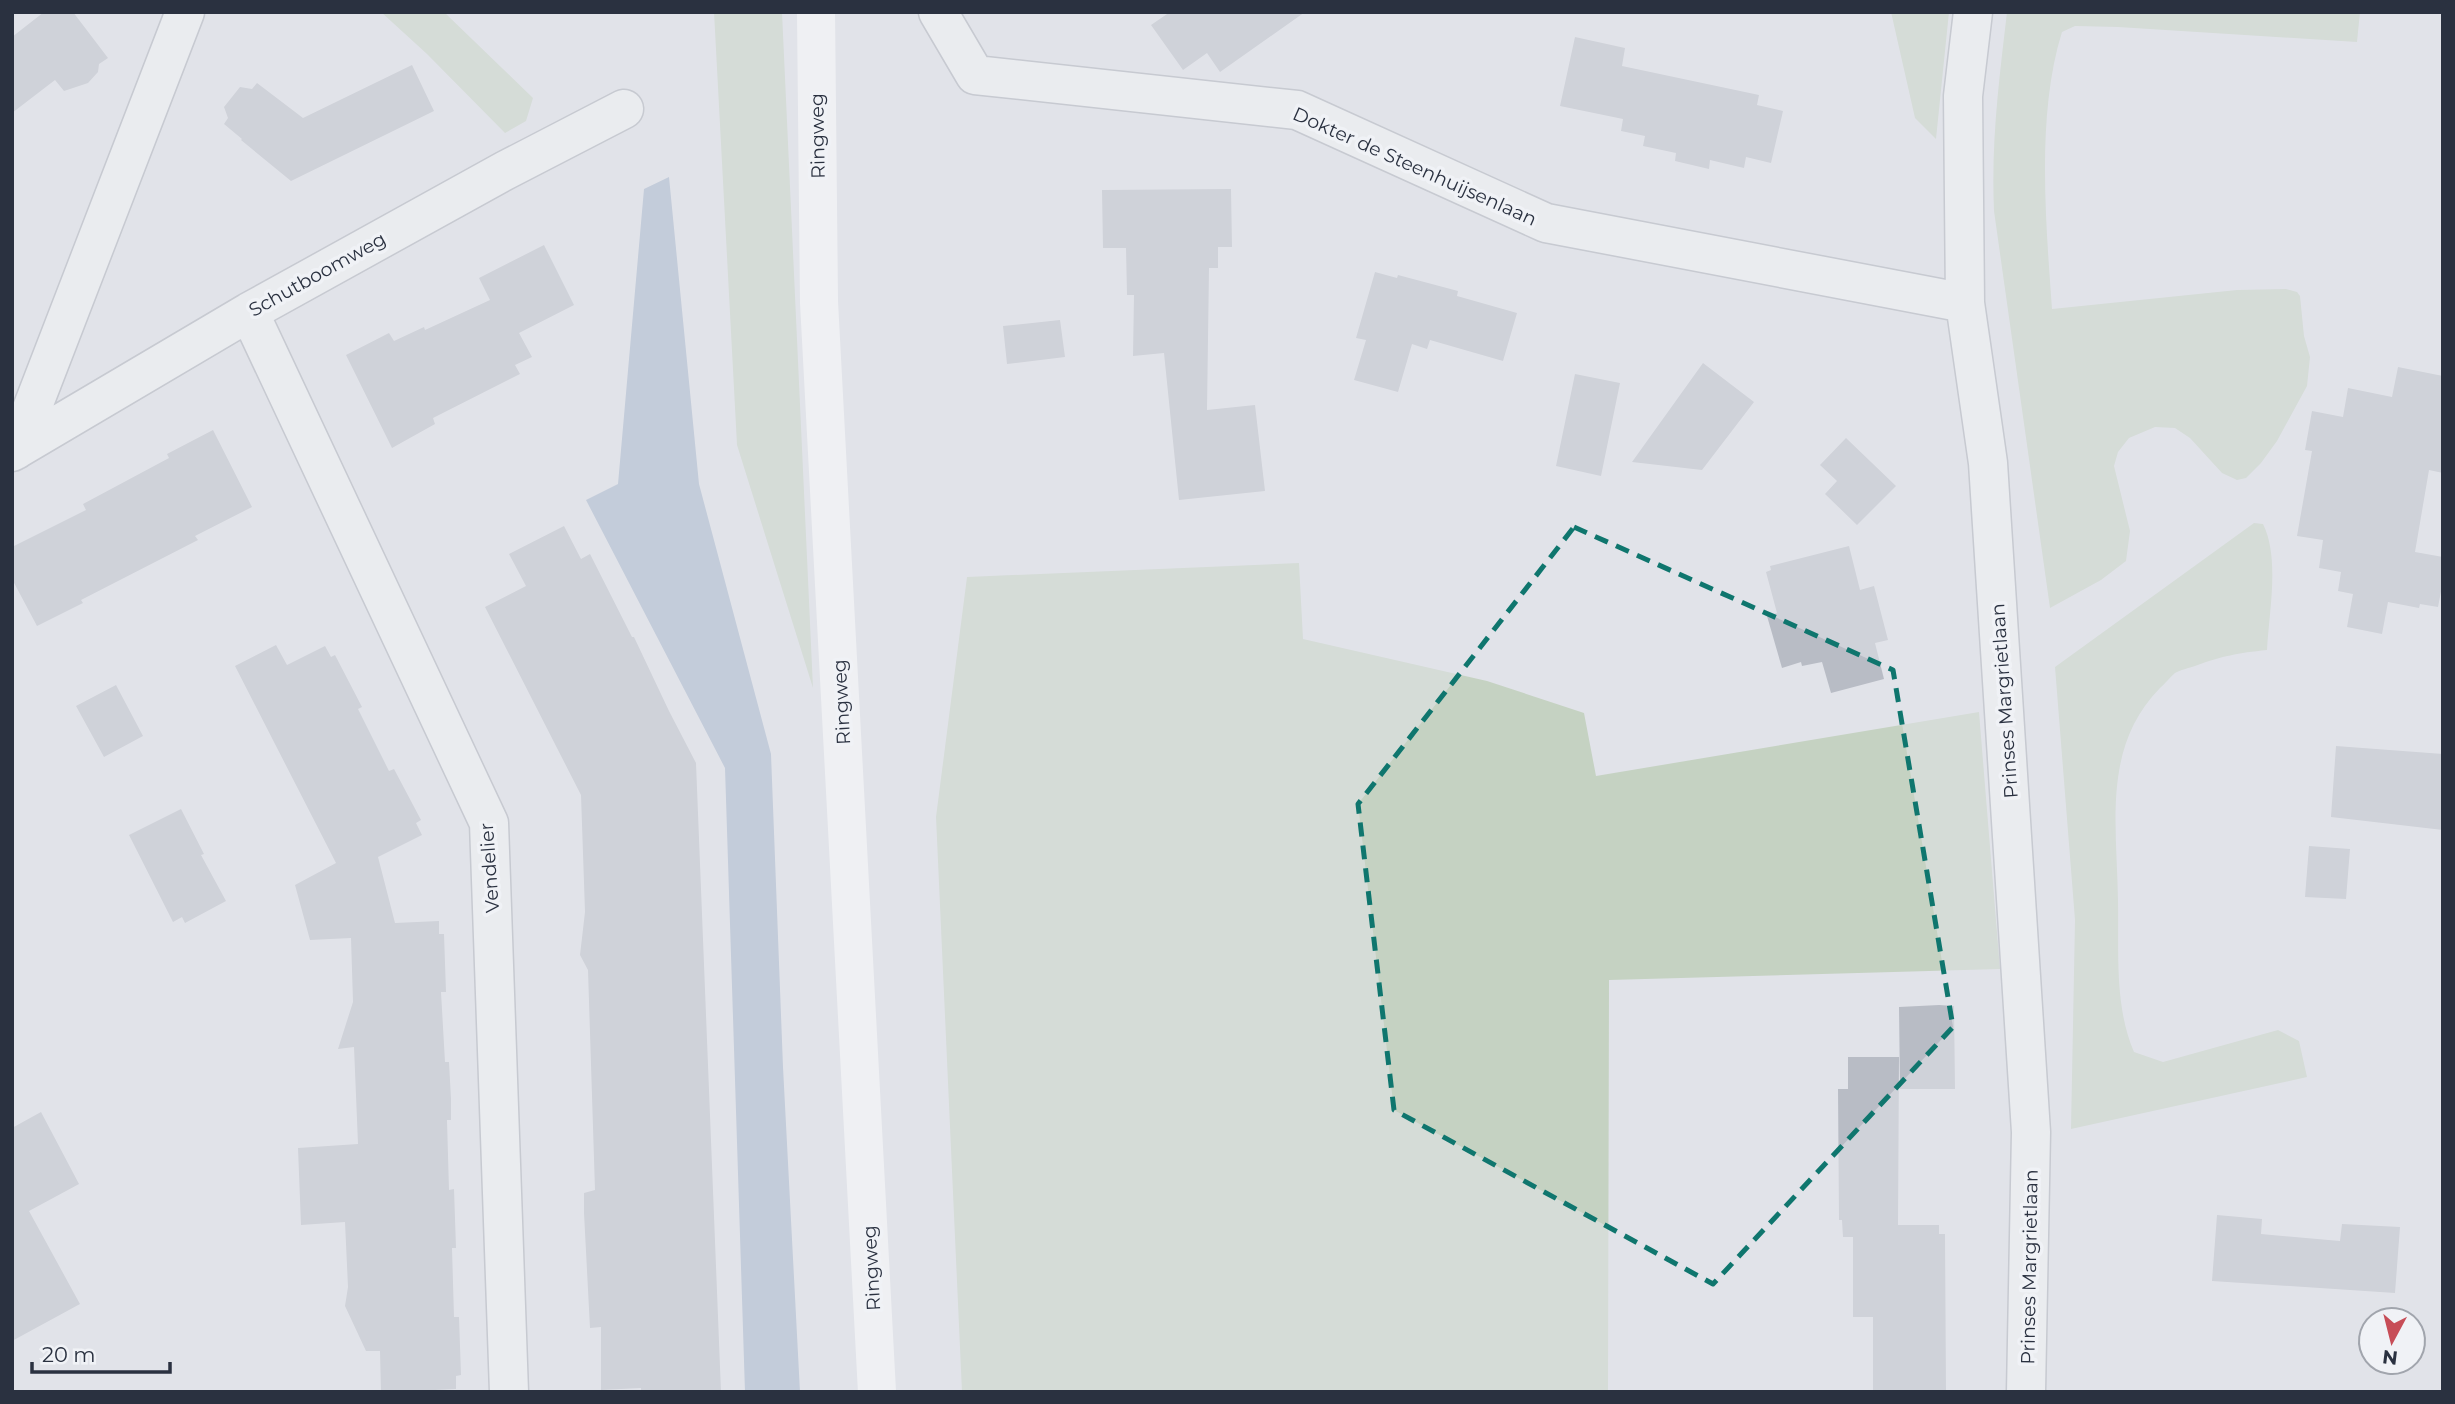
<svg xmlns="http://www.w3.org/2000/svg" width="2455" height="1404" font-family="Montserrat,sans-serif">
  <rect width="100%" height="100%" fill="#e1e3e9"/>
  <!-- green -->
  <path fill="#c5d2c2" d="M 381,12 L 444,12 L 533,98 L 526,121 L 505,133 L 427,54 Z
    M 714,12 L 782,12 L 813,688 L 737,445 Z
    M 1891,12 L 1949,12 L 1936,139 L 1915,118 Z
    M 2007,12 L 2360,12 L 2357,42 L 2118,27 L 2075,26 L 2062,32 C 2036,115 2046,223 2052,309 L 2237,290 L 2286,289 L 2297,292 L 2300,296 L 2304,336 L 2310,357 L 2307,386 L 2277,441 L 2261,463 L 2246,478 L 2237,480 L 2222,473 L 2190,438 L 2175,428 L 2155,427 L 2129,438 L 2118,452 L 2114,466 L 2130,531 L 2126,561 L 2101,580 L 2050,608 L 1994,211 C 1991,141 1999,81 2007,12 Z
    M 2254,523 L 2263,524 C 2280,558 2269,612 2267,650 C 2238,653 2222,656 2195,666 C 2189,668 2180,670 2175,673 C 2170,677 2165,684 2160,688 C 2102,747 2117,825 2118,900 C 2119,950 2114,1006 2134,1052 L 2163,1062 L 2278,1030 L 2299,1041 L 2307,1077 L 2071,1129 L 2075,920 L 2055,667 Z
    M 1299,563 L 1303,639 L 1487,681 L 1584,713 L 1596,776 L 1979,712 L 2000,969 L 1609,980 L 1608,1392 L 962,1392 L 936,817 L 967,577 Z"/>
  <!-- water -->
  <path fill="#9eafc7" d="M 669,177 L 699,484 L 771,754 L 783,1067 L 800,1392 L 745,1392 L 725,768 L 586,500 L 618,484 L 644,189 Z"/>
  <!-- building -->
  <path fill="#b8bcc5" d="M 44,12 L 73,12 L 108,58 L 99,64 L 98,72 L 88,83 L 64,91 L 55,80 L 12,113 L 12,37 Z
    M 1170,12 L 1305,12 L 1220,72 L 1207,53 L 1183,70 L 1151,25 Z
    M 1575,37 L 1625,48 L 1622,66 L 1759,95 L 1757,105 L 1783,111 L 1771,163 L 1746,157 L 1744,168 L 1710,160 L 1709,169 L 1675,161 L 1676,153 L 1643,146 L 1645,136 L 1621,131 L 1623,119 L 1560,106 Z
    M 412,65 L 434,111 L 291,181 L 241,140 L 242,139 L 224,124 L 228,118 L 224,107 L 240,87 L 252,89 L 257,83 L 303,118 Z
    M 1231,189 L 1232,247 L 1218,247 L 1218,268 L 1209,268 L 1207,410 L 1255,405 L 1265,491 L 1179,500 L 1164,353 L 1133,356 L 1134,295 L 1127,295 L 1126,248 L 1103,248 L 1102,190 Z
    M 544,245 L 574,305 L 519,333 L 532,357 L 515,365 L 520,374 L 433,418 L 435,424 L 392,448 L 346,355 L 389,333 L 394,341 L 424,327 L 425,330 L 490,300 L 479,278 Z
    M 1375,272 L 1397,278 L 1398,275 L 1458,291 L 1457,296 L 1517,313 L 1503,361 L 1430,340 L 1427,349 L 1412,344 L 1398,392 L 1354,380 L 1366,340 L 1356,338 Z
    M 1060,320 L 1065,357 L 1007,364 L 1003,326 Z
    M 1703,363 L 1754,402 L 1702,470 L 1632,462 Z
    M 2398,367 L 2443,376 L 2443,473 L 2429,470 L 2415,552 L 2443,557 L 2443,581 L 2438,607 L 2420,604 L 2419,608 L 2388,602 L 2382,634 L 2347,627 L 2353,594 L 2338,591 L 2341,572 L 2319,568 L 2323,540 L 2297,536 L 2312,451 L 2305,450 L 2312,411 L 2343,417 L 2348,388 L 2392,397 Z
    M 1575,374 L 1620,383 L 1601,476 L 1556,466 Z
    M 213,430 L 252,507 L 195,536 L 198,540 L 81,600 L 83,603 L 37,626 L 12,579 L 12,547 L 86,510 L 83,504 L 169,458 L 167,454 Z
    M 1846,438 L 1896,486 L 1857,525 L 1825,494 L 1837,481 L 1820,465 Z
    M 564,526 L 581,559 L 590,554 L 632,637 L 634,637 L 669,711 L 696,763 L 721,1392 L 641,1392 L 641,1388 L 601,1390 L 601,1327 L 590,1328 L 584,1213 L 584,1193 L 595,1190 L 588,970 L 580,955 L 585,912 L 581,795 L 485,607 L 526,586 L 509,554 Z
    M 1849,546 L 1860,590 L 1874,586 L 1888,640 L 1875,643 L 1884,679 L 1831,693 L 1822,662 L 1802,666 L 1801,662 L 1782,668 L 1767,616 L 1777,613 L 1766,572 L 1771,570 L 1770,566 Z
    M 276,645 L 287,665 L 325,646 L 331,657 L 335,655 L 362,707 L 358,709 L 389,771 L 394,769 L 421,820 L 416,823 L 422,835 L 378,857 L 395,923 L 439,921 L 439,934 L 444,934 L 446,992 L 441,992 L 445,1062 L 449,1062 L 451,1099 L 451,1120 L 447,1120 L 449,1190 L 454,1189 L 456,1248 L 452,1248 L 454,1317 L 459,1317 L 461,1375 L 456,1376 L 456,1389 L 435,1390 L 435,1392 L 381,1392 L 380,1351 L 366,1351 L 345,1306 L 348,1287 L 345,1222 L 301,1225 L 298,1148 L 358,1144 L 354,1047 L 338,1049 L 353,1002 L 351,938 L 310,940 L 295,885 L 336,863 L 235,666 Z
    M 116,685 L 143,736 L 104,757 L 76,706 Z
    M 2336,746 L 2443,754 L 2443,830 L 2331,817 Z
    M 181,809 L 204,854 L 201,855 L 226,901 L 185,923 L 182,917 L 173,922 L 129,835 Z
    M 2309,846 L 2350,849 L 2346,899 L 2305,897 Z
    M 1939,1005 L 1954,1006 L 1955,1089 L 1900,1089 L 1899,1007 Z
    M 1848,1057 L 1899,1057 L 1898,1225 L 1939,1225 L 1939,1234 L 1945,1234 L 1946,1392 L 1873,1392 L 1873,1317 L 1853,1317 L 1853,1237 L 1843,1237 L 1842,1220 L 1839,1220 L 1838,1089 L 1848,1089 Z
    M 41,1112 L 79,1184 L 29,1211 L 80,1304 L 12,1341 L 12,1128 Z
    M 2217,1215 L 2262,1219 L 2261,1234 L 2340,1241 L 2342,1224 L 2400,1227 L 2395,1293 L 2212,1281 Z"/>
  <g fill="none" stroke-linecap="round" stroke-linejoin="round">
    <defs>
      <path id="minor" d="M 938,12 L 975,75 L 1297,110 L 1546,223 L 1965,303
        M 1973,12 L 1963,96 L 1965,303 L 1988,463 L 2031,1132 L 2026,1392
        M 249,312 L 489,823 L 509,1392
        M 16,450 L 185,12
        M 12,452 L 249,312 L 506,170 L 624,109"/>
    </defs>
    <!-- minor casing -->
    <use href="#minor" stroke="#a6aab3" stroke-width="41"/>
    <!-- minor -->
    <use href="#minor" stroke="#f3f5f7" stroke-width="38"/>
    <!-- secondary -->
    <path stroke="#fff" stroke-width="38" d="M 816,12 L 819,302 L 877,1392"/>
  </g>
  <!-- marked area -->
  <path d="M0 0H2455V1404H0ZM 1574,527 L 1893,670 L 1953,1027 L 1713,1284 L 1394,1110 L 1358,804 Z" fill="#e1e3e9" fill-opacity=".55" fill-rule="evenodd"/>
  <path fill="none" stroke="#0f766e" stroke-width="5" stroke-dasharray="14 9" stroke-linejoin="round" d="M 1574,527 L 1893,670 L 1953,1027 L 1713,1284 L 1394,1110 L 1358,804 Z"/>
  <g text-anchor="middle" stroke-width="7" stroke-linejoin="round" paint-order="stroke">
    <!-- street labels -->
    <g font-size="19" fill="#2a3140" stroke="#f0f2f6">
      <text transform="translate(817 136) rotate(-91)" y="7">Ringweg</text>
      <text transform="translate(1415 166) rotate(24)" y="7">Dokter de Steenhuijsenlaan</text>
      <text transform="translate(317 274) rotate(-29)" y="7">Schutboomweg</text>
      <text transform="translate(2004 701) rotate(-94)" y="7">Prinses Margrietlaan</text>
      <text transform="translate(841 702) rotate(-93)" y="7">Ringweg</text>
      <text transform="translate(489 868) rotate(-94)" y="7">Vendelier</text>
      <text transform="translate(2029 1267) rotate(-89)" y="7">Prinses Margrietlaan</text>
      <text transform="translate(871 1268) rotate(-93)" y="7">Ringweg</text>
    </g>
  </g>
  <!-- border -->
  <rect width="2455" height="1404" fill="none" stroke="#2a3140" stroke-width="28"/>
  <!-- north arrow -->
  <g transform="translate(2392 1341) rotate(187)"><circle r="33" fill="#f0f2f6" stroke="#a1a5ad" stroke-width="2"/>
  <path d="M0-5L12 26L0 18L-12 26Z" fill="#c74d57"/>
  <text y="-10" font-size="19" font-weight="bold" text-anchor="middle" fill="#2a3140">N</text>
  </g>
  <!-- scale -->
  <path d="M32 1362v10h138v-10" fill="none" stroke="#2a3140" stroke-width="3.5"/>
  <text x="42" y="1362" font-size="21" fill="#2a3140" stroke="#f0f2f6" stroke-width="5" paint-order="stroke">20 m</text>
</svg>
